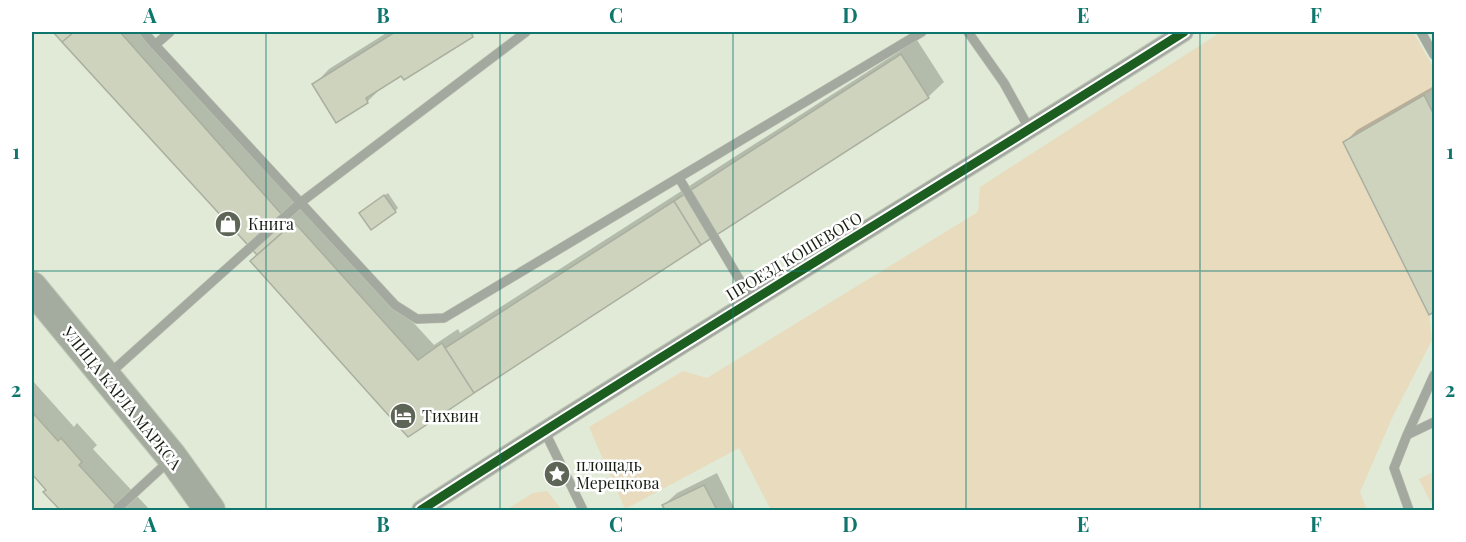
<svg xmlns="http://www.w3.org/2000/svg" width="1466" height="542" font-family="'Playfair Display',serif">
  <rect width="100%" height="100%" fill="#e0ead6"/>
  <!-- green -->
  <path fill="#e8dbbe" d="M 1221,32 L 1413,32 L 1434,69 L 1434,89 L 1343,142 L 1429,315 L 1432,340 L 1392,418 L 1360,492 L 1367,510 L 771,510 L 739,448 L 625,509 L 589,427 L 683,371 L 707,378 L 978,212 L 980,187 Z
    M 1434,472 L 1434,509 L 1419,479 Z
    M 547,491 L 562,510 L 506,510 L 533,493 Z"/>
  <!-- shadow -->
  <path fill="#0003" d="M 57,32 L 147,32 L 434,345 L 458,329 L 460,333 L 917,40 L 944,82 L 928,97 L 409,435 L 259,255 Z
    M 388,32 L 476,32 L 402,74 L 383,86 L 367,102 L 314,85 L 329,69 Z
    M 1434,86 L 1434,311 L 1430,313 L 1344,143 L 1357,130 Z
    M 388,193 L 398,208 L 395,211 L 364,210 Z
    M 32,380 L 74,427 L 77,423 L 97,445 L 93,449 L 150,510 L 64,510 L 32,475 Z
    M 717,473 L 735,510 L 667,510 L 664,505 L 677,493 Z"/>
  <!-- building -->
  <path fill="#ced3be" stroke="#abafa0" stroke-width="1.5" d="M 53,32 L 74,32 L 62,42 Z
    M 74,32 L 120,32 L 291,225 L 257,255 L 62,42 Z
    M 395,32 L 471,32 L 473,37 L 404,80 L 401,76 L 366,98 L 368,103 L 336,123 L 312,84 Z
    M 901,54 L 929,98 L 701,245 L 674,201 Z
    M 1424,95 L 1434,115 L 1434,312 L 1429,315 L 1343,142 Z
    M 384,195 L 396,212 L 371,230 L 359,213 Z
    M 674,201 L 701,245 L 474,393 L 445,348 Z
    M 294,222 L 418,360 L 442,343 L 474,393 L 408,437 L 250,261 Z
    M 32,412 L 58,441 L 61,438 L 82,462 L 79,465 L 120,510 L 60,510 L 43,492 L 46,490 L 32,474 Z
    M 704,485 L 717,510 L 665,510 L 662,505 Z"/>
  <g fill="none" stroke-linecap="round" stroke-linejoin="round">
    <defs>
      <path id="lane" d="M 144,32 L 155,45 L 170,32
        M 968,32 L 1004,83 L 1030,130
        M 1421,32 L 1434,55
        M 155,45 L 395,305 L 417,319 L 444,318 L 922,32
        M 679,178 L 751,299
        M 108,375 L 300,203 L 526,32
        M 544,430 L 583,510
        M 1407,435 L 1434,375
        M 118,508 L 169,461
        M 1409,510 L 1394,468 L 1407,435 L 1434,422"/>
      <path id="street" d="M 421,510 C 673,346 931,193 1184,32"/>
      <path id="primary" d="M 32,287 L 172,457 L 210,510"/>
    </defs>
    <!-- lane casing -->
    <use href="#lane" stroke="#c0c8b8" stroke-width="10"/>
    <!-- street casing -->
    <use href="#street" stroke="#c0c8b8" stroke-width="20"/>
    <!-- primary casing -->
    <use href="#primary" stroke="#c0c8b8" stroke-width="32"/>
    <!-- lane -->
    <use href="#lane" stroke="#a4a9a0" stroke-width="9"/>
    <!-- street -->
    <use href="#street" stroke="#a4a9a0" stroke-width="18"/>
    <!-- primary -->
    <use href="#primary" stroke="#a4ab9f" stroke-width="30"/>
    <defs>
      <path id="cycleway" d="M 421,510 C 673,346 931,193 1184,32"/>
    </defs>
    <!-- cycleway casing -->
    <use href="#cycleway" stroke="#fff" stroke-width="13"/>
    <!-- cycleway -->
    <use href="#cycleway" stroke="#1b5e20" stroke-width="9"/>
  </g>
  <!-- grid -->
  <path fill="none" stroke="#0f766e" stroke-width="1.5" stroke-opacity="0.55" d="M 266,32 L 266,510M 500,32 L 500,510M 733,32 L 733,510M 966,32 L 966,510M 1200,32 L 1200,510M 32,271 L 1434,271"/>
  <!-- icons -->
  <defs>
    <symbol id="shop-disc" viewBox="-11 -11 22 22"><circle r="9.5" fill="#5d6556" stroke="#fff"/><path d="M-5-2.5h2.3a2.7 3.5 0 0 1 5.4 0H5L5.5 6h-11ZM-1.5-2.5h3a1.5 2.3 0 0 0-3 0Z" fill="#fff"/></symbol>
    <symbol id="hotel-disc" viewBox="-11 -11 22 22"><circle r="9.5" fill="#5d6556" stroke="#fff"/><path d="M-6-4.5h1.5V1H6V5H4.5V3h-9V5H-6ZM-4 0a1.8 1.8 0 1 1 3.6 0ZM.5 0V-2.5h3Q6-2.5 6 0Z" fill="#fff"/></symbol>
    <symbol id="sight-disc" viewBox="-11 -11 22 22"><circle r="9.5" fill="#5d6556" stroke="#fff"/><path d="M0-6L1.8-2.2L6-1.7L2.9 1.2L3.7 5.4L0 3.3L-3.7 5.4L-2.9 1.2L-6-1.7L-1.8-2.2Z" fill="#fff"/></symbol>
  </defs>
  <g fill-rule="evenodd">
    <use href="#shop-disc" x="213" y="209" width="30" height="30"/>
    <use href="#hotel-disc" x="388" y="401" width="30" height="30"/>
    <use href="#sight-disc" x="542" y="459" width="30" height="30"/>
  </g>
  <g text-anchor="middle" stroke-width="5" stroke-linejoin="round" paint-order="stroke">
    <!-- poi labels -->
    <g font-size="16" fill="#171e11" stroke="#fff" text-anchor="start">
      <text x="248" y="230">Книга</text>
      <text x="422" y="422">Тихвин</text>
      <text x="576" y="471">площадь<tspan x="576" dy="18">Мерецкова</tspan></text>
    </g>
    <!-- street labels -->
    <g font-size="16" fill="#171e11" stroke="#fff">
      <text transform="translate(794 256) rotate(-31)" y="6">ПРОЕЗД КОШЕВОГО</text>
      <text transform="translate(122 398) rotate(51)" y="6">УЛИЦА КАРЛА МАРКСА</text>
    </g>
  </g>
  <!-- border -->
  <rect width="1466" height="542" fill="none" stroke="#ffffff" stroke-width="66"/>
  <rect x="33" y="33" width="1400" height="476" fill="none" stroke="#0f766e" stroke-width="2"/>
  <g font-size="20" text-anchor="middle" font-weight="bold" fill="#0f766e">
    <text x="150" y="23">A</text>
    <text x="383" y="23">B</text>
    <text x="616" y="23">C</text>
    <text x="850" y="23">D</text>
    <text x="1083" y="23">E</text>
    <text x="1316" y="23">F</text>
    <text x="16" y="159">1</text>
    <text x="1450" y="159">1</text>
    <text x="16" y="397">2</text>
    <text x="1450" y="397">2</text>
    <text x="150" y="532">A</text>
    <text x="383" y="532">B</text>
    <text x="616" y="532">C</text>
    <text x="850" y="532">D</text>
    <text x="1083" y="532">E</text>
    <text x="1316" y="532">F</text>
  </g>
</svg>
